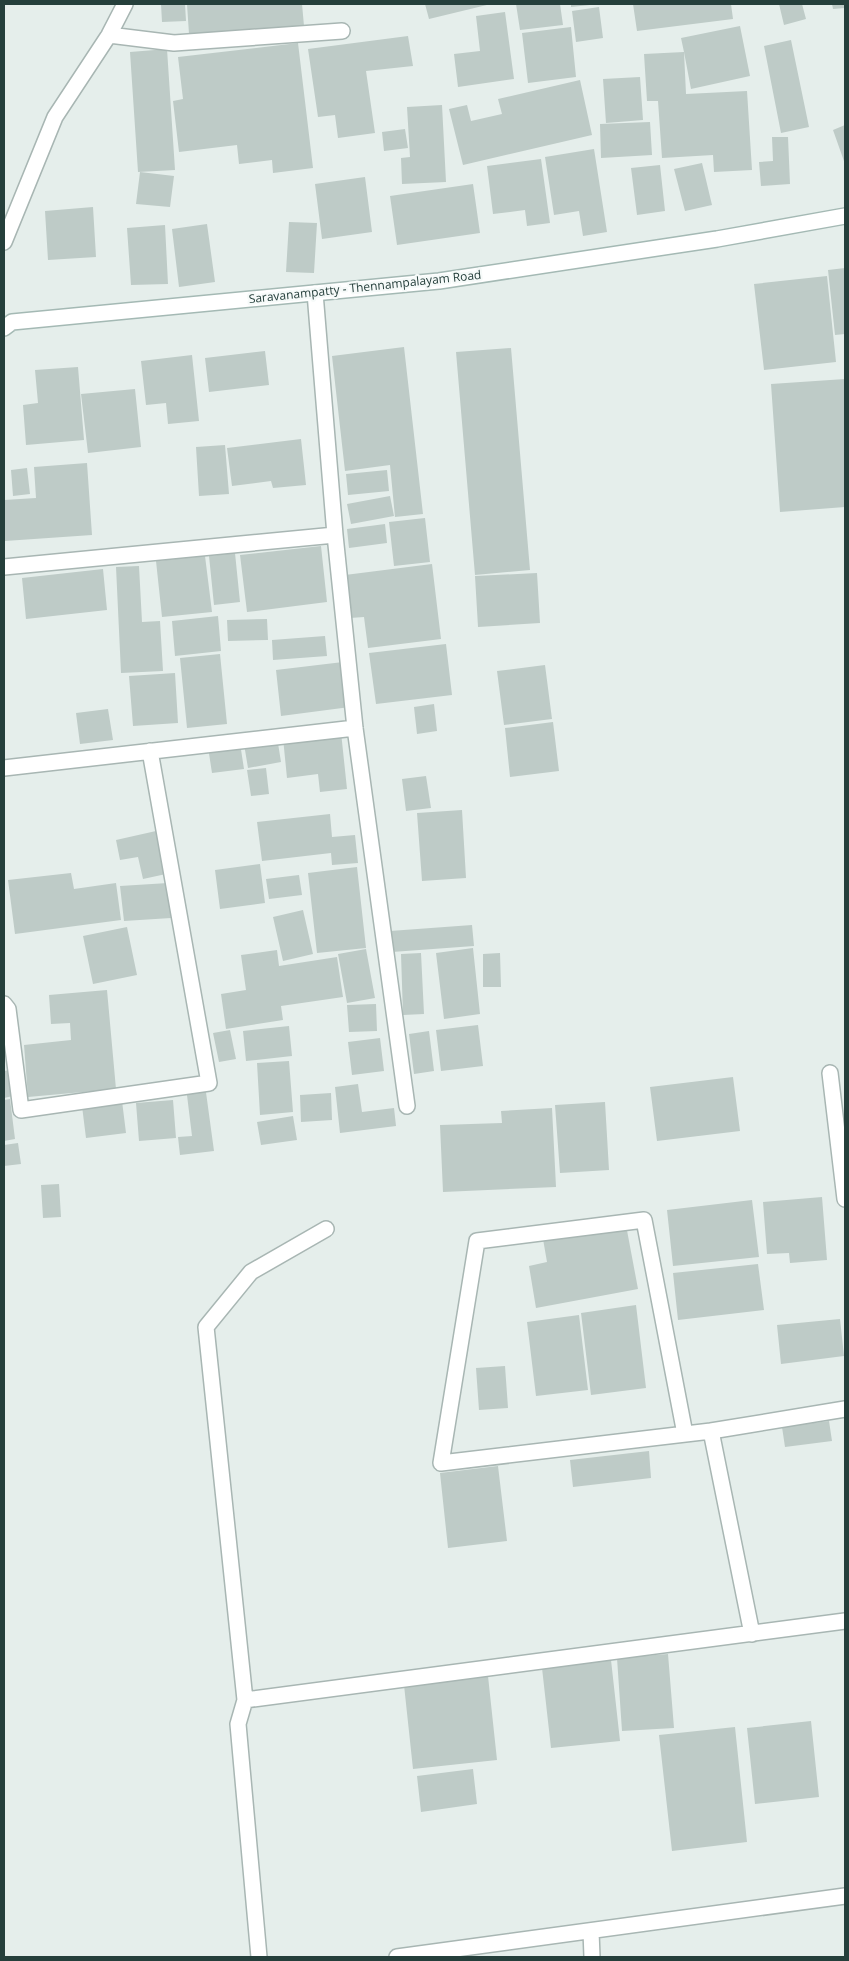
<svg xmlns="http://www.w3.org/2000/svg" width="849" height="1961" font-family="'Open Sans',sans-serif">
  <rect width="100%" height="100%" fill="#e5eeeb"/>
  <!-- building -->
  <path fill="#becbc7" d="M 161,4 L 185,4 L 186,21 L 162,22 Z
    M 187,4 L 302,4 L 304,26 L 189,34 Z
    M 425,4 L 491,4 L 429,19 Z
    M 516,4 L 560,4 L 563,25 L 520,30 Z
    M 571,4 L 590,4 L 590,5 L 571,7 Z
    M 633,4 L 731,4 L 733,19 L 637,31 Z
    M 779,4 L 802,4 L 806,19 L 784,25 Z
    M 832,4 L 845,4 L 845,8 L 833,9 Z
    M 599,7 L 603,38 L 576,42 L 572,11 Z
    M 505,12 L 514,79 L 458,87 L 454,54 L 480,51 L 476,16 Z
    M 740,26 L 750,76 L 691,89 L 684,52 L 686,94 L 747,91 L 752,170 L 714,172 L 713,155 L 662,158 L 658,101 L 647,101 L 644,54 L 684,52 L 681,38 Z
    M 571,27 L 576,77 L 528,83 L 522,33 Z
    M 408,36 L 413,66 L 366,71 L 375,133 L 338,138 L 335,115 L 318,117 L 308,49 Z
    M 791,40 L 809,127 L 781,133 L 764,46 Z
    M 298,43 L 313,168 L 273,173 L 272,160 L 239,164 L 237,145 L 179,152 L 173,101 L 183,99 L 178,57 Z
    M 167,49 L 175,170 L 138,172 L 130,52 Z
    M 640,77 L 643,120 L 606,123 L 603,79 Z
    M 580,80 L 592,135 L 463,165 L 449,109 L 467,105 L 471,121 L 502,114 L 498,99 Z
    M 442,105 L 446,182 L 402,184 L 401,158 L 410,157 L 407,107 Z
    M 650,122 L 652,155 L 601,158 L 600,124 Z
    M 845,125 L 845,164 L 833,130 Z
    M 405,129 L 408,148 L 384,151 L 382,132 Z
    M 772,137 L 788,137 L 790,184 L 761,186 L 759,162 L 773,161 Z
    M 594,149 L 607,232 L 583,236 L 579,211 L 554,215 L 545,157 Z
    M 541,159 L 550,223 L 527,226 L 525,210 L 493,214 L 487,166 Z
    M 702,163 L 712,205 L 685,211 L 674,169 Z
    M 660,165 L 665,211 L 637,215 L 631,168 Z
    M 140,172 L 174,176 L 170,207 L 136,204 Z
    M 365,177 L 372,232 L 322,239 L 315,184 Z
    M 473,184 L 480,233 L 397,245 L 390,196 Z
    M 93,207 L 96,257 L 48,260 L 45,211 Z
    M 289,222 L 317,223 L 314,273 L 286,272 Z
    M 207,224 L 215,282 L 179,287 L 172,229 Z
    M 165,225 L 168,284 L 131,285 L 127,228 Z
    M 845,268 L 845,334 L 835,335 L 828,270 Z
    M 827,276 L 836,362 L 764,370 L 754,284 Z
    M 404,347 L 423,514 L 395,517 L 390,465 L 345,471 L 332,356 Z
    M 511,348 L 530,570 L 475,575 L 456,352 Z
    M 265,351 L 269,385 L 209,392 L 205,358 Z
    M 192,355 L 199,421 L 168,424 L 166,403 L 146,405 L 141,361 Z
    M 78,367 L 84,440 L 26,445 L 23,405 L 38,403 L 35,370 Z
    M 845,379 L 845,483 L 844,483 L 845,507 L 780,512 L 771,384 Z
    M 135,389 L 141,447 L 88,453 L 81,394 Z
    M 301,439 L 306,485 L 273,488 L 271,481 L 232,486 L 227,448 Z
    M 225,445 L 229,494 L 199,496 L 196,447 Z
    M 87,463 L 92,535 L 5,541 L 4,500 L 36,498 L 34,467 Z
    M 27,468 L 30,494 L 13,496 L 11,470 Z
    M 387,470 L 389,491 L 348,495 L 346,474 Z
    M 390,496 L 394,516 L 351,524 L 347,504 Z
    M 425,518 L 430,562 L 394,566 L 389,522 Z
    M 385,524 L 387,543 L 349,548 L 347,529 Z
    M 321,546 L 327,602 L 247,612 L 240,555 Z
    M 235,553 L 240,602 L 214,605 L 209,556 Z
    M 205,556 L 212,612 L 162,617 L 156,561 Z
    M 432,564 L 441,639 L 368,648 L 364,617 L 350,618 L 345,575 Z
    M 139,566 L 142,622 L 160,621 L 163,671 L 121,673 L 116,567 Z
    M 103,569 L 107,610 L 26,619 L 22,578 Z
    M 537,573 L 540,623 L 478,627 L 475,576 Z
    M 218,616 L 221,651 L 175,656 L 172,621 Z
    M 267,619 L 268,640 L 228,641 L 227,620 Z
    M 325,636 L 327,656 L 273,660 L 272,640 Z
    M 446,644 L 452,695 L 376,704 L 369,653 Z
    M 220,654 L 227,724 L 187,728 L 180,658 Z
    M 343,662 L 350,707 L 281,716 L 276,670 Z
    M 545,665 L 552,719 L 504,725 L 497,671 Z
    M 175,673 L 178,723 L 133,726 L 129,676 Z
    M 434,704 L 437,731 L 417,734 L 414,707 Z
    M 108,709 L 113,740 L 80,744 L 76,713 Z
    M 553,722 L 559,771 L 510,777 L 505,728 Z
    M 341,732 L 347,789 L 320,792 L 318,774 L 287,778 L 283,738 Z
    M 277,737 L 281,762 L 248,768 L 244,744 Z
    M 240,743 L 244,769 L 212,773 L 208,747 Z
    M 266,768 L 269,794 L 251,796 L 247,770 Z
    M 426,776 L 431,808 L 406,811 L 402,779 Z
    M 462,810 L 466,878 L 422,881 L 417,813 Z
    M 330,814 L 332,837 L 355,835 L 358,863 L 332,865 L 331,853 L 262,861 L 257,822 Z
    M 156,831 L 166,874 L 143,879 L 138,857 L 120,860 L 116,840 Z
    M 260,864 L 265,903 L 220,909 L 215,870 Z
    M 357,867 L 366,948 L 317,953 L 308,873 Z
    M 71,873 L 74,889 L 116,883 L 121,920 L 15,934 L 8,880 Z
    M 299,875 L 302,895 L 269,899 L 266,879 Z
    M 168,883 L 171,918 L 124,921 L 120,886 Z
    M 303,910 L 313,954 L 283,961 L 273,917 Z
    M 472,925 L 474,946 L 392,952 L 390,931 Z
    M 127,927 L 137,975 L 93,984 L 83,936 Z
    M 473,948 L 480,1014 L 444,1019 L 436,953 Z
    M 366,949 L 375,998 L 347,1003 L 338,954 Z
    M 277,950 L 279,966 L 337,957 L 343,997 L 281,1006 L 283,1020 L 226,1029 L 221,994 L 246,990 L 241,955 Z
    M 421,953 L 424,1014 L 403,1015 L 401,954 Z
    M 500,953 L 501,987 L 483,987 L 483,954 Z
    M 107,990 L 116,1089 L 28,1097 L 24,1045 L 71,1040 L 70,1023 L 51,1024 L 49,995 Z
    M 376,1004 L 377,1031 L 349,1032 L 347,1005 Z
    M 478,1025 L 483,1066 L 441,1071 L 436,1030 Z
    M 289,1026 L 292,1056 L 246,1061 L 243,1031 Z
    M 230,1030 L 236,1059 L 219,1062 L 213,1033 Z
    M 429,1031 L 434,1071 L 414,1074 L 409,1034 Z
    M 380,1038 L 384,1071 L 352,1075 L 348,1042 Z
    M 289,1061 L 293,1112 L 260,1115 L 257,1063 Z
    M 10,1070 L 13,1096 L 4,1098 L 4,1071 Z
    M 733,1077 L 740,1131 L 657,1141 L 650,1087 Z
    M 358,1084 L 362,1112 L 394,1108 L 396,1126 L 340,1133 L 335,1087 Z
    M 205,1085 L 214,1151 L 180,1155 L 178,1137 L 192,1136 L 186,1087 Z
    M 331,1093 L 332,1120 L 301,1122 L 300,1095 Z
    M 10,1099 L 15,1139 L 4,1141 L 4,1100 Z
    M 173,1100 L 176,1138 L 139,1141 L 136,1103 Z
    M 122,1101 L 126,1133 L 86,1138 L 82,1106 Z
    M 605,1102 L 609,1170 L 560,1173 L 555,1105 Z
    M 552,1108 L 556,1187 L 443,1192 L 440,1125 L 502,1123 L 501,1111 Z
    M 293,1116 L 297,1140 L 261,1145 L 257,1122 Z
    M 18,1143 L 21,1164 L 4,1166 L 4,1145 Z
    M 59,1184 L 61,1217 L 43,1218 L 41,1185 Z
    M 822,1197 L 827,1260 L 790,1263 L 789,1253 L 767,1254 L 763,1202 Z
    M 752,1200 L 759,1257 L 673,1266 L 667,1210 Z
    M 626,1225 L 638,1289 L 536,1308 L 529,1266 L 547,1262 L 543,1239 Z
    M 758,1264 L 764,1310 L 678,1320 L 673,1273 Z
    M 636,1305 L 646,1388 L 591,1395 L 581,1313 Z
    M 579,1315 L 588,1390 L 536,1396 L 527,1322 Z
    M 840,1319 L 844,1356 L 781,1364 L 777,1325 Z
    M 505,1366 L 508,1408 L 479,1410 L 476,1368 Z
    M 829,1421 L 832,1441 L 785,1447 L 782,1427 Z
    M 649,1451 L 651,1478 L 573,1487 L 570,1460 Z
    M 498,1466 L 507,1541 L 448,1548 L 440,1473 Z
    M 668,1654 L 674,1728 L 622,1731 L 617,1658 Z
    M 611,1660 L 620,1741 L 551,1748 L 542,1668 Z
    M 488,1676 L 497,1760 L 413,1769 L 404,1685 Z
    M 811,1721 L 819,1797 L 755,1804 L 747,1728 Z
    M 735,1727 L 747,1842 L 672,1851 L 659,1735 Z
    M 473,1769 L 477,1804 L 421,1812 L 417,1776 Z"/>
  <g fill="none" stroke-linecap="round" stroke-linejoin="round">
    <defs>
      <path id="minor" d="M 109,35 L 174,43 L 342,31
        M 4,242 L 55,117 L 109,35 L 125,4
        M 315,293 L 335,535 L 355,728 L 407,1106
        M 4,567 L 335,535
        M 4,768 L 355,728
        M 4,1004 L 8,1009 L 21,1110 L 209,1083 L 150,751
        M 830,1073 L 845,1199
        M 711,1431 L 845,1409
        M 685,1434 L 644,1220 L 477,1241 L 441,1463 L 711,1431 L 752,1634
        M 245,1700 L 206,1327 L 251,1272 L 326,1229
        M 591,1931 L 592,1957
        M 259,1957 L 238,1724 L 245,1700 L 845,1621
        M 397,1957 L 845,1896"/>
      <path id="secondary" d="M 4,328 L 12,322 L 439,281 L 717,239 L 845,216"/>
    </defs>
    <!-- minor casing -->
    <use href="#minor" stroke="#a8b6b3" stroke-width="18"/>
    <!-- secondary casing -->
    <use href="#secondary" stroke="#a4b9b4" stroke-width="18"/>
    <!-- minor -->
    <use href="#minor" stroke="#fff" stroke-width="15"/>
    <!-- secondary -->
    <use href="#secondary" stroke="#fff" stroke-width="15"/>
  </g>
  <g text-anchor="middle" stroke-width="4.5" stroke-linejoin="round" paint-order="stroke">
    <!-- street labels -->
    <g font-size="12" fill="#253f3b" stroke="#f6faf9">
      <text transform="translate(365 287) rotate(-6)" y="4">Saravanampatty - Thennampalayam Road</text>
    </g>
  </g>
  <!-- border -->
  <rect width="849" height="1961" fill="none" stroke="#253f3b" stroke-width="10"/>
</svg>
